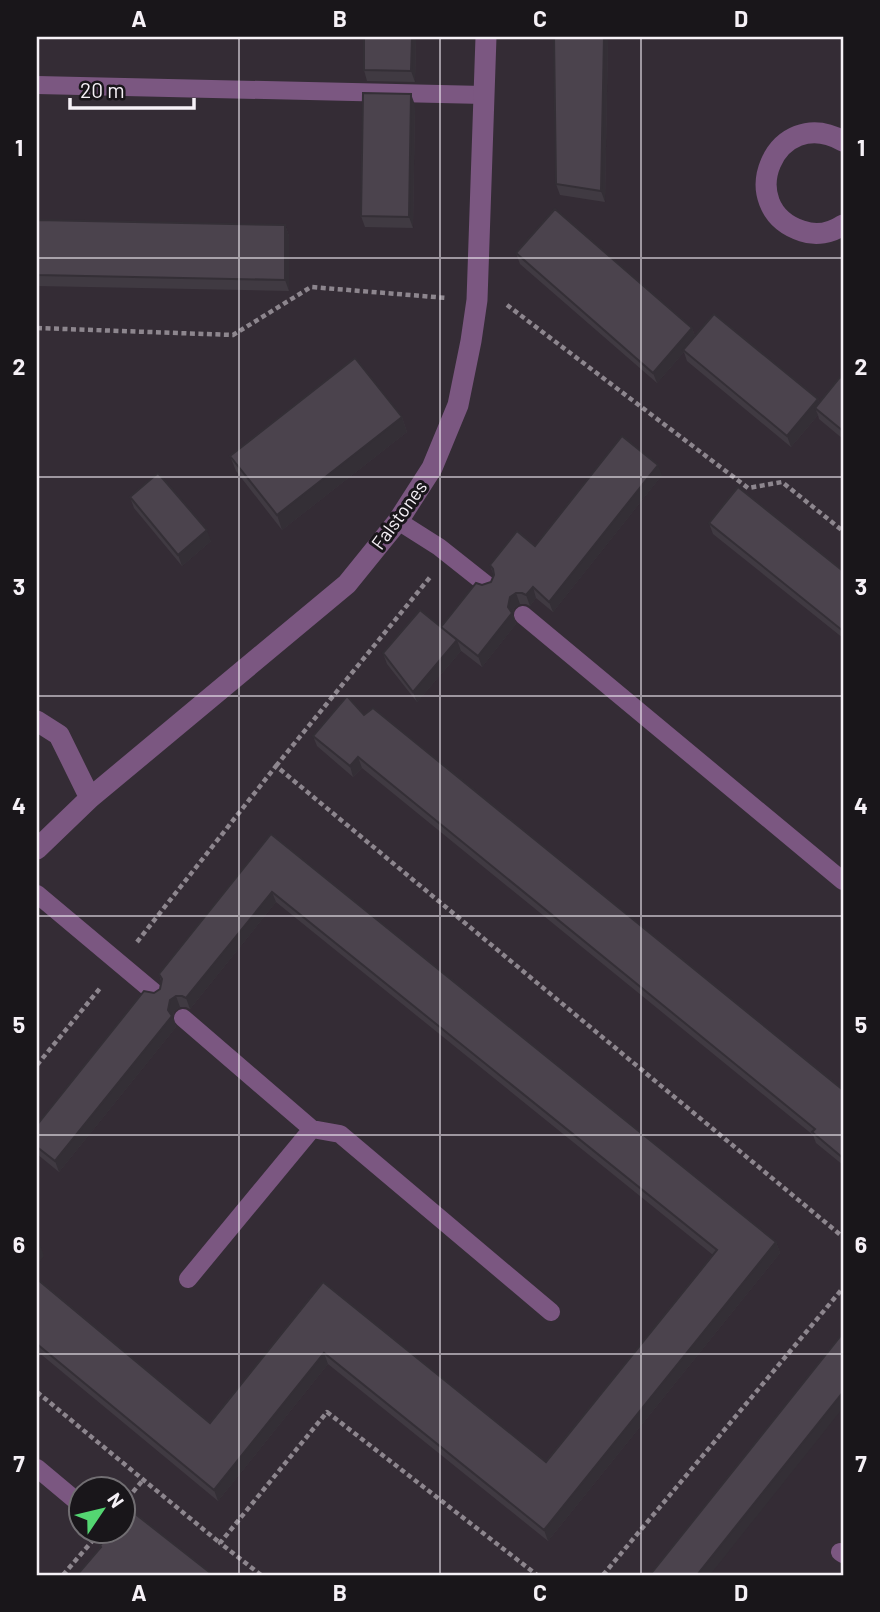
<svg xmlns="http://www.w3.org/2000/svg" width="880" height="1612" font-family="Barlow,sans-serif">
  <rect width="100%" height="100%" fill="#342c35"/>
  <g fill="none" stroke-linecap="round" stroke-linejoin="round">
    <!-- path -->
    <path stroke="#8d868e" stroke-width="4.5" stroke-dasharray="5 3.5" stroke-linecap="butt" d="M 507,305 L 748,488 L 782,482 L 843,531
      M 37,328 L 233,335 L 311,287 L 447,298
      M 276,766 L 431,576
      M 137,942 L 276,766 L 843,1237
      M 37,1065 L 101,987
      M 37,1392 L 220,1543
      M 122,1505 L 143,1480
      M 63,1575 L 100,1532
      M 261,1575 L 220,1543 L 327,1412 L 537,1575
      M 603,1575 L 843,1288"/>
    <!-- lane -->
    <path stroke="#7b5781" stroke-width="18" d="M 37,85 L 484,95
      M 398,521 L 439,547 L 487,585
      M 523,615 L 843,881
      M 37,894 L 155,993
      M 183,1018 L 312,1129 L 340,1134 L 551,1312
      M 188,1279 L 312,1129
      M 37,1468 L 80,1504
      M 840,1552 L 843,1554"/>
    <!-- street -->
    <path stroke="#7b5781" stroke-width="21" d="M 843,141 C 775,103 732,208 802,231 C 816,236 831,233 843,225
      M 37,721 L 59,735 L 90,798
      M 37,849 L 90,798 L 347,584 L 398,521 L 432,468 L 458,405 L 471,341 L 477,300 L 486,37"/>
  </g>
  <!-- wall -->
  <path fill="#403a42" d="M 416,37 L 415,82 L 367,81 L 364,70 Z
    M 554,37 L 608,37 L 605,202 L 560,195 L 556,184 Z
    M 415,105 L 413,228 L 365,227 L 361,216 Z
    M 37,220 L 285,225 L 289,236 L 289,291 L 37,286 Z
    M 516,253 L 692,328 L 695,336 L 818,399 L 819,403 L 843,379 L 843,439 L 819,419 L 818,415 L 791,447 L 687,361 L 684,352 L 657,383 L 520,264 Z
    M 402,417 L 407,432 L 282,530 L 236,471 L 230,456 Z
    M 662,475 L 553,612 L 536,598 L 530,606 L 526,604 L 520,604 L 514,608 L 513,615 L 516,624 L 482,667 L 460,650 L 461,651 L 417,702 L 387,664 L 383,653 L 441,627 L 482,585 L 491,582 L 494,576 L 490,565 L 535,546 Z
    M 130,497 L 211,541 L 182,566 L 134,508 Z
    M 709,523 L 843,571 L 843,638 L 713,534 Z
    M 364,715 L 843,1090 L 843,1165 L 816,1143 L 813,1135 L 362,768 L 353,777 L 317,746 L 313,736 Z
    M 271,834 L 776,1242 L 780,1253 L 548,1541 L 328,1364 L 218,1501 L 37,1351 L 37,1279 L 210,1423 L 323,1282 L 546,1462 L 713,1255 L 276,902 L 190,1009 L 186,1007 L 180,1007 L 174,1011 L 173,1018 L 176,1027 L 59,1172 L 37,1154 L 37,1125 L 154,993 L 160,989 L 161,981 L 159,974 Z"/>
  <!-- shaded-wall -->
  <path fill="#342f36" d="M 412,37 L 416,37 L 415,82 L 411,71 Z
    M 604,37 L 608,37 L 605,202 L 601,191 Z
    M 411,94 L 415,105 L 413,228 L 409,217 Z
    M 285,225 L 289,236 L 289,291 L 285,280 Z
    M 692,328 L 696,339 L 683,350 L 684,352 L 657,383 L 653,373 Z
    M 818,399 L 821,410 L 815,408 L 818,415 L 791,447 L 787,436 Z
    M 402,417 L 407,432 L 282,530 L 277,515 Z
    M 658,465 L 662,475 L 553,612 L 549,602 Z
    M 207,530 L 211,541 L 182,566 L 178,555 Z
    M 533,587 L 536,598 L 530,606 L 526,595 Z
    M 516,593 L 520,604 L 514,608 L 513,615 L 516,624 L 482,667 L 478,656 L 508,607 L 510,597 Z
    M 457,640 L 461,651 L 417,702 L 413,692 Z
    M 358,757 L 362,768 L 353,777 L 350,766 Z
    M 272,892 L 276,902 L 190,1009 L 186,998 Z
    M 176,996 L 180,1007 L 174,1011 L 173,1018 L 176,1027 L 59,1172 L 55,1161 L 168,1010 L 170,1000 Z
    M 776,1242 L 780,1253 L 548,1541 L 544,1530 Z
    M 40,1245 L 44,1256 L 37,1265 L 37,1249 Z
    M 324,1353 L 328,1364 L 218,1501 L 214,1490 Z
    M 843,1392 L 843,1408 L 710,1575 L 697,1575 Z"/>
  <!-- building -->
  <path fill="#4b434d" stroke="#342f36" stroke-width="2" d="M 364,37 L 412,37 L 411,71 L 364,70 Z
    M 554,37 L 604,37 L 601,191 L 556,184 Z
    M 363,93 L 411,94 L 409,217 L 361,216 Z
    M 555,209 L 692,328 L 653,373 L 516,253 Z
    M 37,220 L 285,225 L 285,280 L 37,275 Z
    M 714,314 L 818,399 L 787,436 L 683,350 Z
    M 355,358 L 402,417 L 277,515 L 230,456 Z
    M 840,377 L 843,379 L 843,431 L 815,408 Z
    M 622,436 L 658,465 L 549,602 L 533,587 L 526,595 L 522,593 L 516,593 L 510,597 L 508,607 L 512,613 L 478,656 L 441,627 L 476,583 L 482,585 L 491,582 L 494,575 L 493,569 L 490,565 L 517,531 L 535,546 Z
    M 158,473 L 207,530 L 178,555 L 130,497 Z
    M 738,487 L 843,571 L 843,631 L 709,523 Z
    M 420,610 L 457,640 L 413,692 L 383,653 Z
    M 347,696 L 364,715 L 373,708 L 843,1090 L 843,1158 L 812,1132 L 815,1129 L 358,757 L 350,766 L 313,736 Z
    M 271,834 L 776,1242 L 544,1530 L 324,1353 L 214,1490 L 37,1344 L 37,1279 L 210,1423 L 323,1282 L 546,1462 L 717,1250 L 272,892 L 186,998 L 182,996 L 176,996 L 170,1000 L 168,1010 L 172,1016 L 55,1161 L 37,1147 L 37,1125 L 144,991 L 154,993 L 160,989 L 162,979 L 159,974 Z
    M 843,1333 L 843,1392 L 697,1575 L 650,1575 Z
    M 129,1509 L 213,1575 L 77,1575 L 101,1547 L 100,1546 L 111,1531 L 122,1531 L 122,1517 Z"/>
  <!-- grid -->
  <path fill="none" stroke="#f6f1f7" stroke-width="2" stroke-opacity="0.55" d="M 239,37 L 239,1575M 440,37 L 440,1575M 641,37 L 641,1575M 37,258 L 843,258M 37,477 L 843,477M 37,696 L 843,696M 37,916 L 843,916M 37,1135 L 843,1135M 37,1354 L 843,1354"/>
  <g text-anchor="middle" stroke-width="6" stroke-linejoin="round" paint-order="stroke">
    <!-- street labels -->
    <g font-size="19" fill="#f6f1f7" stroke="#19161a">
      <text transform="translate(399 515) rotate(-54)" y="7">Falstones</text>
    </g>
  </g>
  <!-- border -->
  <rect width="880" height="1612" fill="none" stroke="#19161a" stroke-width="77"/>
  <!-- north arrow -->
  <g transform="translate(102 1510) rotate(55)"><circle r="33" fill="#19161a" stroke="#716e72" stroke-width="2"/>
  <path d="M0-5L12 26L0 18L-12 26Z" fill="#54d672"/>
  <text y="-10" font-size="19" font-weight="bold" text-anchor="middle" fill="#f6f1f7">N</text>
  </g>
  <!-- scale -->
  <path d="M70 98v10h124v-10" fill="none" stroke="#f6f1f7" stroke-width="3.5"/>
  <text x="80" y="98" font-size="21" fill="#f6f1f7" stroke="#19161a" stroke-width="5" paint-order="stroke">20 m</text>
  <rect x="38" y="38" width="804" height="1536" fill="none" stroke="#f6f1f7" stroke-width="2.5"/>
  <g font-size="23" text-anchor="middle" font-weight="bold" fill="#f6f1f7">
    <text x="139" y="27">A</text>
    <text x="340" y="27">B</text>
    <text x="540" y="27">C</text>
    <text x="741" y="27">D</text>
    <text x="19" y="156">1</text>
    <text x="861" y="156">1</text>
    <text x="19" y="375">2</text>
    <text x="861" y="375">2</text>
    <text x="19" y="595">3</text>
    <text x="861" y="595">3</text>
    <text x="19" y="814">4</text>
    <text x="861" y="814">4</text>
    <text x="19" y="1033">5</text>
    <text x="861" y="1033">5</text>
    <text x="19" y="1253">6</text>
    <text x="861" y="1253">6</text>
    <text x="19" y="1472">7</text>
    <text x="861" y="1472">7</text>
    <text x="139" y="1601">A</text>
    <text x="340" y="1601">B</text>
    <text x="540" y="1601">C</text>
    <text x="741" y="1601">D</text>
  </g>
</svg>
